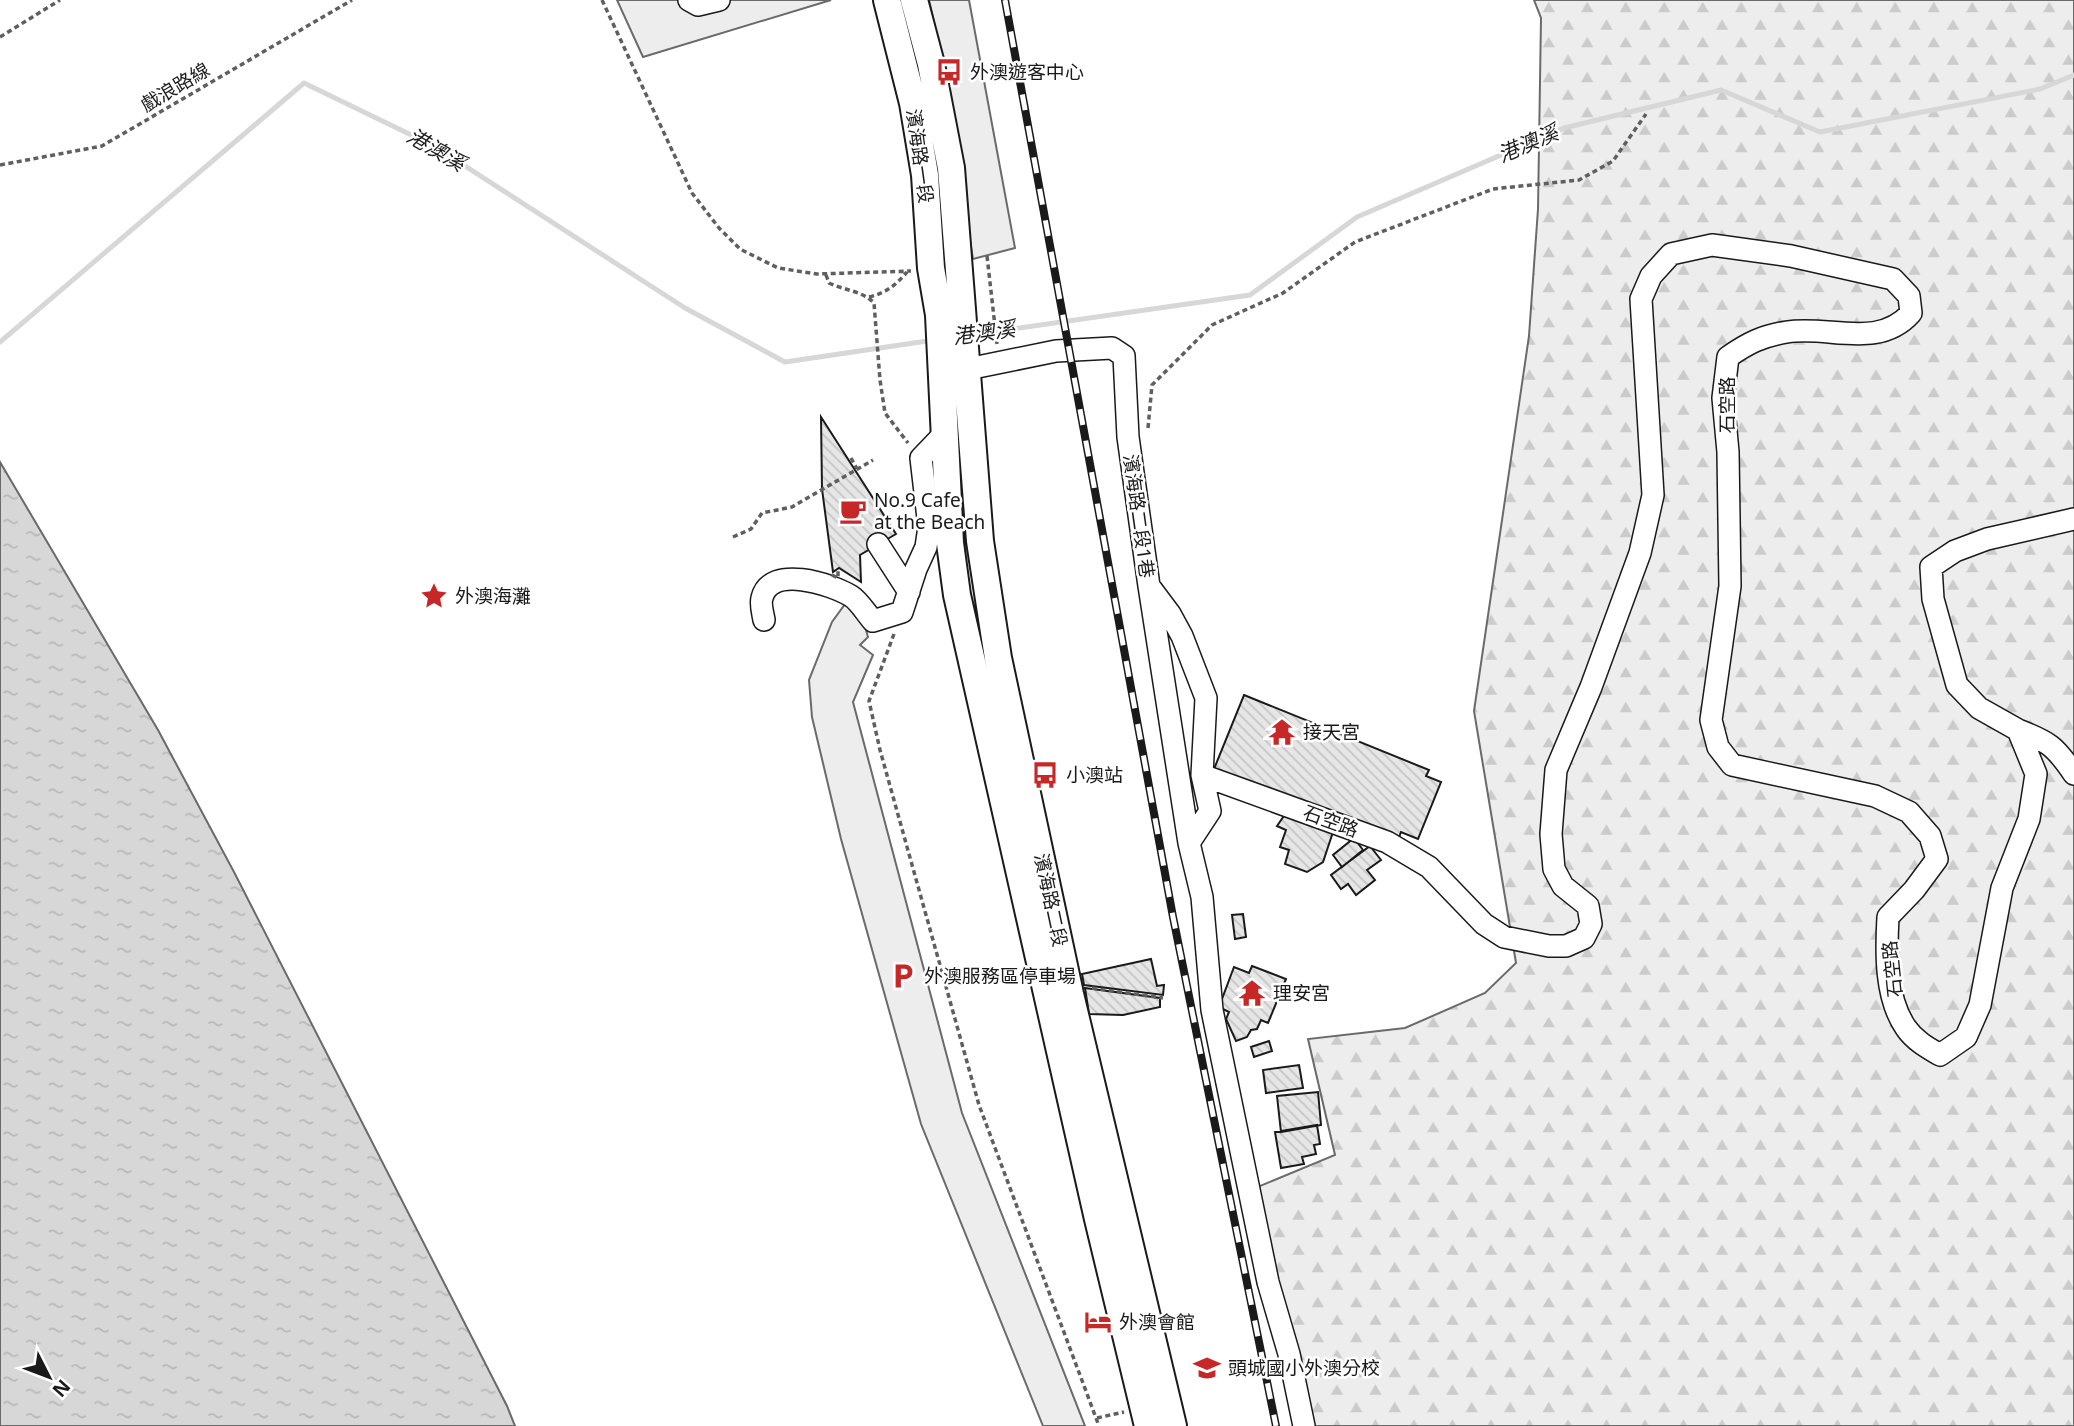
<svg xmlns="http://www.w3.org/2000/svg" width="2074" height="1426" font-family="'Noto Sans','Noto Sans TC',sans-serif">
  <defs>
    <pattern id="forest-firs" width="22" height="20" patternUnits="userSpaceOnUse" patternTransform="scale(1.75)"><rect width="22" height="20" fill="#ededed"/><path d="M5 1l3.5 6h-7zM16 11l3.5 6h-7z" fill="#cbcbcb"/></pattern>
    <pattern id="water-ripples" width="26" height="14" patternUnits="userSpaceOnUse" patternTransform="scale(1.75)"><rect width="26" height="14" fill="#d7d7d7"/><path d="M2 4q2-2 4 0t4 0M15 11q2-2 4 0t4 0" fill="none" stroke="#b8b8b8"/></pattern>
    <pattern id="building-back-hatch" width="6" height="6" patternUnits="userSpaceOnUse" patternTransform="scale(1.75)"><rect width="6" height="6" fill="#e6e6e6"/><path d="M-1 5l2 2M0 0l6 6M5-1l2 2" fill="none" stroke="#c5c5c5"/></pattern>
  </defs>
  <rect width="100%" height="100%" fill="#fff"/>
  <!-- forest -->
  <path fill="url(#forest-firs)" stroke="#6a6a6a" stroke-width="2" d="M 1534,0 L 2074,0 L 2074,1426 L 1297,1426 L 1255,1188 L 1335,1155 L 1308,1039 L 1405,1028 L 1485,993 L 1516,963 L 1474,711 L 1529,336 L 1538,209 L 1541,18 Z"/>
  <!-- built -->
  <path fill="#ededed" stroke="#6a6a6a" stroke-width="2" d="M 617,0 L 831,0 L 643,57 Z
    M 929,0 L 969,0 L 1015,248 L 973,259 L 934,22 Z
    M 848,600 L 861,613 L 868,637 L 860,645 L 873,655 L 853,702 L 962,1113 L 1085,1426 L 1043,1426 L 921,1124 L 841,839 L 812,717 L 809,680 L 832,622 Z"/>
  <!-- water -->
  <path fill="url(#water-ripples)" stroke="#6a6a6a" stroke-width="2" d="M 0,462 L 158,730 L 234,872 L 507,1406 L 515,1426 L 0,1426 Z"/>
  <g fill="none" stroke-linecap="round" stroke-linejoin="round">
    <!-- stream -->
    <path stroke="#d7d7d7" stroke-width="5" d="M 971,335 L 1250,295 L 1357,217 L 1564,128 L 1721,90 L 1820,132 L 2040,89 L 2074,75
      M 0,342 L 304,83 L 434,146 L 685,308 L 785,362 L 934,340"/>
  </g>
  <!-- building -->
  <path fill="url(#building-back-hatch)" stroke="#1a1a1a" stroke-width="2" d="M 821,417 L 896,534 L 860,555 L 861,582 L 839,568 L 833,572 L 822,489 Z
    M 1244,695 L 1429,770 L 1426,776 L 1441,782 L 1418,839 L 1401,832 L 1397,843 L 1214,769 Z
    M 1286,813 L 1334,829 L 1323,862 L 1307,872 L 1285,864 L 1289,850 L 1280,847 L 1286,830 L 1277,826 Z
    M 1354,838 L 1363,850 L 1342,867 L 1333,855 Z
    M 1370,846 L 1381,860 L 1367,870 L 1375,880 L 1356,895 L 1348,884 L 1341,889 L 1331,875 Z
    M 1243,914 L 1246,937 L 1235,939 L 1232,915 Z
    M 1151,959 L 1157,986 L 1164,985 L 1163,995 L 1084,985 L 1082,974 Z
    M 1252,966 L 1286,979 L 1268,1023 L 1261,1020 L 1257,1029 L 1251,1030 L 1247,1037 L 1236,1041 L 1226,1019 L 1229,1012 L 1219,1007 L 1234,967 L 1249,973 Z
    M 1085,988 L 1160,998 L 1160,1007 L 1123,1015 L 1089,1014 Z
    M 1269,1041 L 1272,1051 L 1254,1057 L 1251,1047 Z
    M 1299,1065 L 1303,1088 L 1266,1093 L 1263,1070 Z
    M 1318,1092 L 1321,1125 L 1281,1132 L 1277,1096 Z
    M 1317,1125 L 1320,1144 L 1314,1145 L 1316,1154 L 1302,1157 L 1304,1164 L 1281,1168 L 1275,1132 Z"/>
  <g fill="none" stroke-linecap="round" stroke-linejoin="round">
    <defs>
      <path id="minor" d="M 689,0 L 698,5 L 719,0
        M 953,372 L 1056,351 L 1112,348 L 1124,356 L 1128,437 L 1149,586 L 1170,614 L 1182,636 L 1206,698 L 1202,775 L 1210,811 L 1189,843
        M 878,544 L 909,592
        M 1149,586 L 1189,843 L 1202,897 L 1212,1010 L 1268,1282 L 1289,1354 L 1304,1426
        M 764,620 C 763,614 760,604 762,598 C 770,564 831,584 851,596 C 859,601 866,613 873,621 L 902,612 L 916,569 L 926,547 L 929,527 L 921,458 L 945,433
        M 2018,730 C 2049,742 2055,746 2074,774
        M 1202,775 L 1387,842 L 1429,867 L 1484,924 L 1504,937 L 1549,946 L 1566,946 L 1584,938 L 1591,924 L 1588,906 L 1563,886 L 1554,869 L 1551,834 L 1556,770 L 1591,687 L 1640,553 L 1653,495 L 1641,299 L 1651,276 L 1671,254 L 1712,245 L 1791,256 L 1893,279 L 1909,296 L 1911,313 C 1878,350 1829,325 1787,332 C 1762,336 1748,343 1728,357 L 1723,398 L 1728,452 L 1730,586 L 1711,720 L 1718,747 L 1732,765 L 1875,796 L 1909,812 L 1930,836 L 1937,859 L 1914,890 L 1888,917 C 1886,952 1885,998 1906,1028 C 1915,1041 1928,1048 1940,1055 L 1966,1037 L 1980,1005 L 2002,888 L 2029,819 L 2036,774 L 2018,730 L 1979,708 L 1957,685 L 1933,599 L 1931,567 L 1955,551 L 1987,539 L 2074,519"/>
      <path id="major" d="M 887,0 L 913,103 L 925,175 L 931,268 L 939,315 L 950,543 L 957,595 L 1098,1219 L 1148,1426
        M 914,0 L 931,64 L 951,168 L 980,541 L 998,658 L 1070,994 L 1173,1426"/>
    </defs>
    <!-- minor casing -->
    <use href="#minor" stroke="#1a1a1a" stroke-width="24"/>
    <!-- major casing -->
    <use href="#major" stroke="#1a1a1a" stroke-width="30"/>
    <!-- path -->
    <path stroke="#5f5f5f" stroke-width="3.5" stroke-dasharray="5 3.5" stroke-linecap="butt" d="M 602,0 L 692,193 L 719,228 L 740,249 L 778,268 L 817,274 L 911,271
      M 0,37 L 60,0
      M 0,165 L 102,146 L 352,0
      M 987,256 L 997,344
      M 826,275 L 829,283 C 843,290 863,291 874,303 L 880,380 L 885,413 L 908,443
      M 869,297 C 886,293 896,285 907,272
      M 1148,428 L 1152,385 L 1212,325 L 1283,293 L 1355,242 L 1493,189 L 1579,180 L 1613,161 L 1646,114
      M 851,458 L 857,469
      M 733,537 L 751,529 L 762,513 L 792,507 L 873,460
      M 894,634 L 869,701 L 880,750 L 979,1105 L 1099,1426
      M 1092,988 L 1163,998
      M 1097,1418 L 1124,1412"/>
    <!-- minor -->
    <use href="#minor" stroke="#fff" stroke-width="21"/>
    <!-- major -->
    <use href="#major" stroke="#fff" stroke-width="26"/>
    <defs>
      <path id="rail" d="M 1005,0 L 1173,917 L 1276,1426"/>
    </defs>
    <!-- rail casing -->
    <use href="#rail" stroke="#1a1a1a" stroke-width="8"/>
    <!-- rail -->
    <use href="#rail" stroke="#fff" stroke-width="5" stroke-dasharray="16" stroke-linecap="butt"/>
    <!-- path-bridge -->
    <path stroke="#5f5f5f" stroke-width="3.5" stroke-dasharray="5 3.5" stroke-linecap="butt" d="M 832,575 L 838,578 L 838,569"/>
  </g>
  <!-- icons -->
  <defs>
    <symbol id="bus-bare" viewBox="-9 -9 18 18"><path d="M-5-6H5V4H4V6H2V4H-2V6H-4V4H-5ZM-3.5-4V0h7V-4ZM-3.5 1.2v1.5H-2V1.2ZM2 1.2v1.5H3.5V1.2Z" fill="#c62828" stroke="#fff" stroke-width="2.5" paint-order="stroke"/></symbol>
    <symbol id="cafe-bare" viewBox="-9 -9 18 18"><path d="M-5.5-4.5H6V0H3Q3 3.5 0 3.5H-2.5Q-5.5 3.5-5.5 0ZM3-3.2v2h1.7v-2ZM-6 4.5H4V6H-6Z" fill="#c62828" stroke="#fff" stroke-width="2.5" paint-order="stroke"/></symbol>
    <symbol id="sight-bare" viewBox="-9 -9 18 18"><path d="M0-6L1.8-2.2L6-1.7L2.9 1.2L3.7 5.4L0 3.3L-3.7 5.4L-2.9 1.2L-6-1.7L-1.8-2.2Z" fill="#c62828" stroke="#fff" stroke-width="2.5" paint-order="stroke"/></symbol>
    <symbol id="temple-bare" viewBox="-9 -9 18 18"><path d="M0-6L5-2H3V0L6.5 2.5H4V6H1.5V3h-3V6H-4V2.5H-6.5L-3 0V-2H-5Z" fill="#c62828" stroke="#fff" stroke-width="2.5" paint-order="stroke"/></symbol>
    <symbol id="parking-bare" viewBox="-9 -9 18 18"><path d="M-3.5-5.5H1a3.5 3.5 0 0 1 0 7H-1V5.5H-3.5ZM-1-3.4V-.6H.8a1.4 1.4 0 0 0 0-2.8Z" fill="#c62828" stroke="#fff" stroke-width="2.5" paint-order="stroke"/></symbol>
    <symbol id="hotel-bare" viewBox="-9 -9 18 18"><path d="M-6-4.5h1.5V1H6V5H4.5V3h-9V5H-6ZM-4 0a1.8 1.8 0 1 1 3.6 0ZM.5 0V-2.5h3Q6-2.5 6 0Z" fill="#c62828" stroke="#fff" stroke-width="2.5" paint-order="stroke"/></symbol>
    <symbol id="school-bare" viewBox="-9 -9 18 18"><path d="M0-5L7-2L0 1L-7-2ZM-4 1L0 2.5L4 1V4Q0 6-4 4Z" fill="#c62828" stroke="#fff" stroke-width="2.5" paint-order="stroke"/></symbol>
  </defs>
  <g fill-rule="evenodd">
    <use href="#bus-bare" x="930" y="53" width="38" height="38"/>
    <use href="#cafe-bare" x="834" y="492" width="38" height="38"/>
    <use href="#sight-bare" x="415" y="577" width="38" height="38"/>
    <use href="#temple-bare" x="1263" y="713" width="38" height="38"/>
    <use href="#bus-bare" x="1026" y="756" width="38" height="38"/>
    <use href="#parking-bare" x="884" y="957" width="38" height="38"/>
    <use href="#temple-bare" x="1233" y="974" width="38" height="38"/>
    <use href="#hotel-bare" x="1079" y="1303" width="38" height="38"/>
    <use href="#school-bare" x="1188" y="1349" width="38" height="38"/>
  </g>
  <g text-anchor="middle" stroke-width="5" stroke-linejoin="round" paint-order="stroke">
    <!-- poi labels -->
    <g font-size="19" fill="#1a1a1a" stroke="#fff" text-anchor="start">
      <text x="970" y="79">外澳遊客中心</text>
      <text x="874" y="507">No.9 Cafe<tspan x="874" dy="22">at the Beach</tspan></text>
      <text x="455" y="603">外澳海灘</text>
      <text x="1303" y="739">接天宮</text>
      <text x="1066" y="782">小澳站</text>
      <text x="924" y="983">外澳服務區停車場</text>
      <text x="1273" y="1000">理安宮</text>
      <text x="1119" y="1329">外澳會館</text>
      <text x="1228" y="1375">頭城國小外澳分校</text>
    </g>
    <!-- street labels -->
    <g font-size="19" fill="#1a1a1a" stroke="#fff">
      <text transform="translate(175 87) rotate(-31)" y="7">戲浪路線</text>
      <text transform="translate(920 156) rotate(82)" y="7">濱海路一段</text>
      <text transform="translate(1727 405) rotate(-90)" y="7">石空路</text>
      <text transform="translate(1139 516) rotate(82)" y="7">濱海路二段1巷</text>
      <text transform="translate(1331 821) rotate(20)" y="7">石空路</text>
      <text transform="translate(1051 900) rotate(78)" y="7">濱海路二段</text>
      <text transform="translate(1892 969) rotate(-96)" y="7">石空路</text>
    </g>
    <!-- water labels -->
    <g font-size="21" font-style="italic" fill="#1a1a1a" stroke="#fff">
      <text transform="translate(1528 144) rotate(-23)" y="7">港澳溪</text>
      <text transform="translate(436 150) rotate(30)" y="7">港澳溪</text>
      <text transform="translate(984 333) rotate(-8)" y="7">港澳溪</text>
    </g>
  </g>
  <!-- north arrow -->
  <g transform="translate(49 1377) rotate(132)" stroke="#ffffff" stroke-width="5" paint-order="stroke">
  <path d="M0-5L12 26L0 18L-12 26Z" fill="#1a1a1a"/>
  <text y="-10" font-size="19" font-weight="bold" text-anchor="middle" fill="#1a1a1a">N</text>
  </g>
</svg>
